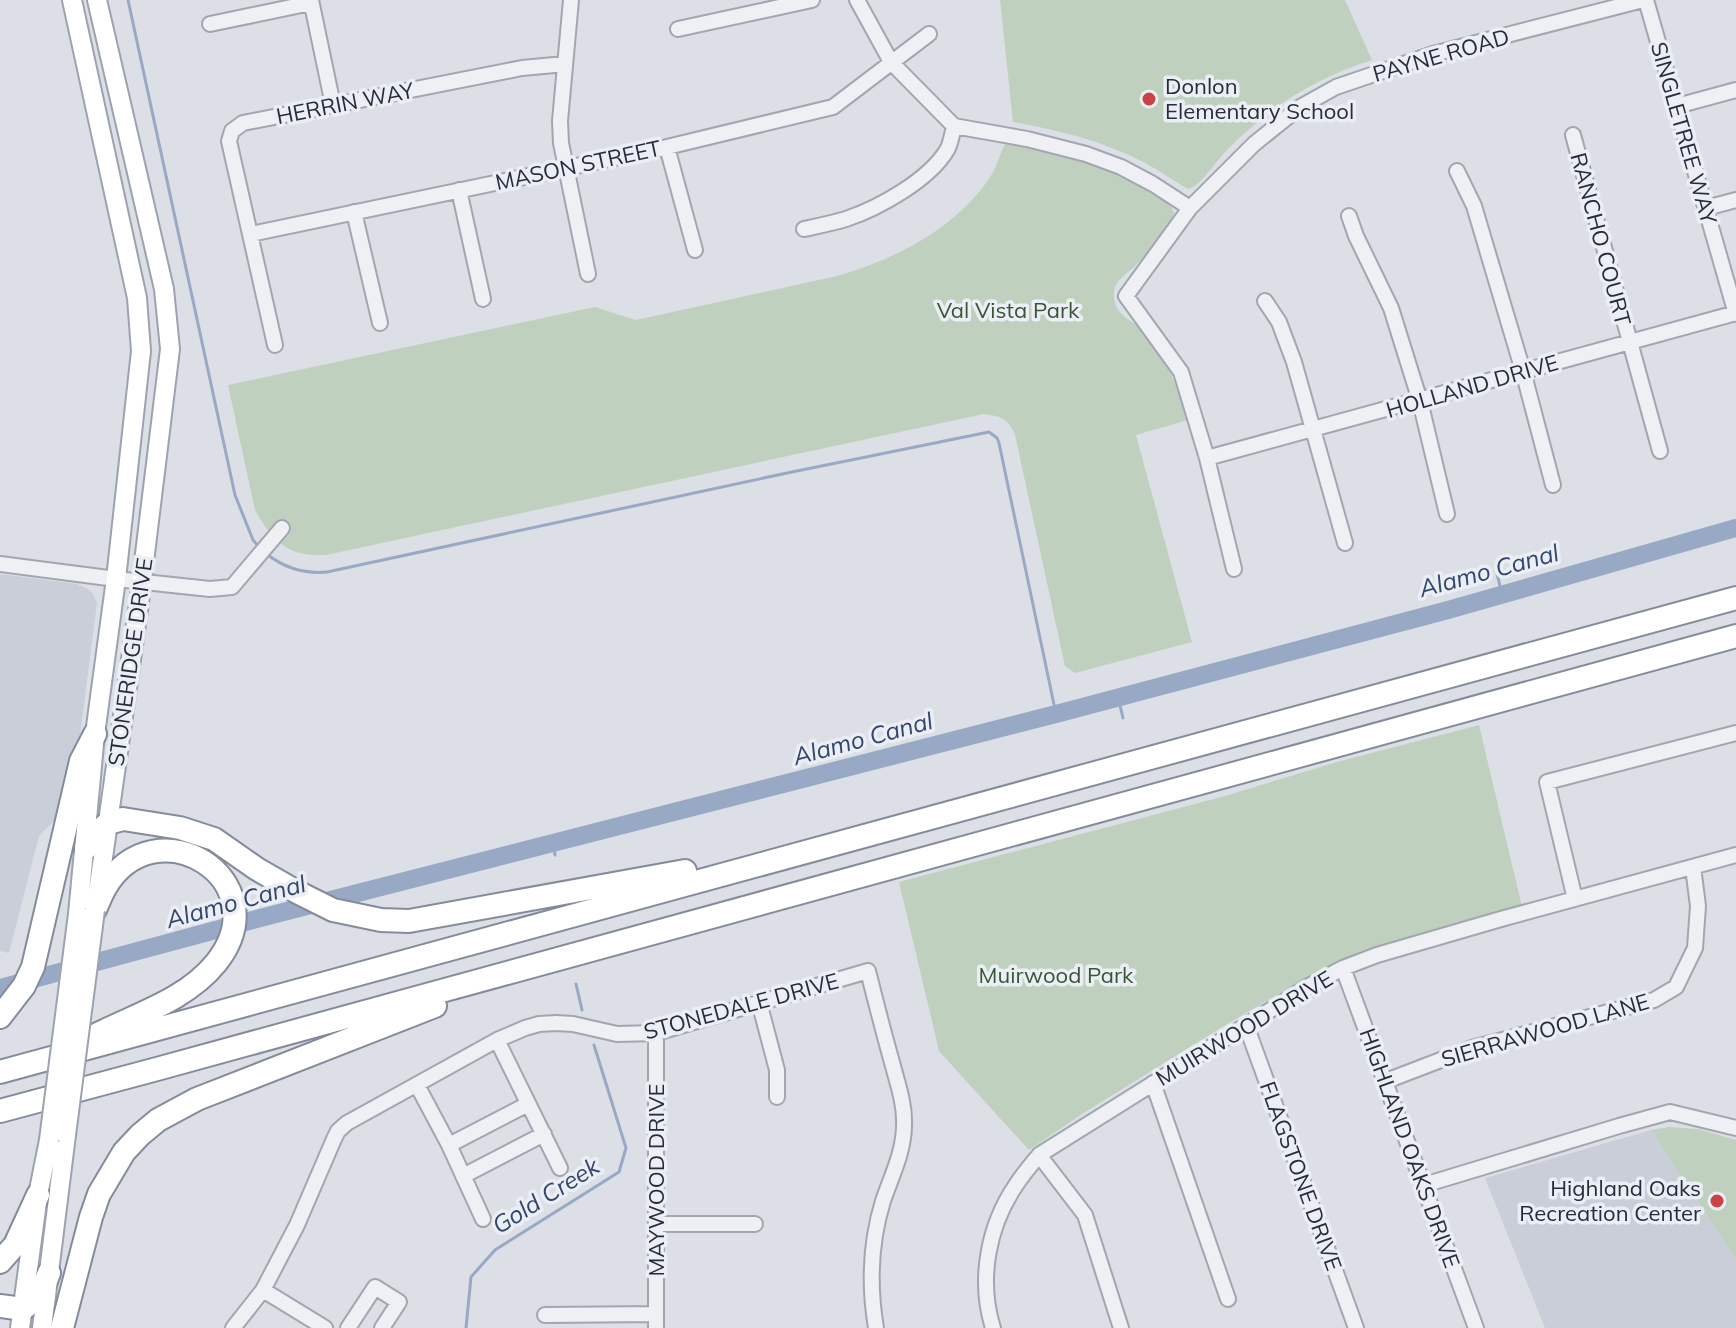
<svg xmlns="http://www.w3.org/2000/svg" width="1736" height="1328" font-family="Mulish,sans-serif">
  <rect width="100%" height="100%" fill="#dcdfe6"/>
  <!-- built -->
  <path fill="#caced8" d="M 0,574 L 77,584 L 88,589 L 93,594 L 97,603 L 79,743 L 64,811 L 39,836 L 9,953 L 0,951 Z
    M 1651,1130 L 1736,1260 L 1736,1328 L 1545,1328 L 1485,1178 Z"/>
  <!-- green -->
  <path fill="#c0d0be" d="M 1000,0 L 1345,0 L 1372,60 C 1315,78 1268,108 1226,151 C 1216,161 1200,187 1188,189 C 1172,180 1156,168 1139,160 C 1099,140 1057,130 1013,122 Z
    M 1005,144 C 1058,152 1108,166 1154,195 C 1162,200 1175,205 1174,216 C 1173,226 1145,257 1137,264 C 1127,275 1112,280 1114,298 C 1116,317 1134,320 1145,333 C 1167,359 1178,388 1188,420 L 1136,435 L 1192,642 L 1075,673 L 1065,666 L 1015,435 C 1007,417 1002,417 984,414 L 326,555 C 317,555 308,555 300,553 C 279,548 265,528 255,510 L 228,385 L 595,307 L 636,320 L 837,276 C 893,260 951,231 986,183 C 995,172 999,157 1005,144 Z
    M 1479,725 L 1522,907 L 1362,951 L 1329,966 L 1283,991 L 1219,1029 L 1082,1114 L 1029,1150 L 939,1051 L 899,882 L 1225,796 L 1337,762 Z
    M 1669,1127 L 1698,1129 L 1736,1140 L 1736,1260 L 1651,1130 Z"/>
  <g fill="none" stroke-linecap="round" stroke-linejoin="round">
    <!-- stream -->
    <path stroke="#98a9c6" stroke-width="3" d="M 128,0 L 235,495 L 253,540 L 259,547
      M 268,555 C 285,568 305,574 327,572 L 787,473 L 989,432 L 997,438 L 999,443 L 1056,714
      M 1497,574 L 1502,594
      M 1118,697 L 1123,718
      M 553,842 L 555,855
      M 576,984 L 582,1010
      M 466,1328 L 471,1277 L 495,1250 L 619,1172 L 626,1148 L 594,1045"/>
    <!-- river -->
    <path stroke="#98a9c6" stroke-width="18" d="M 0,988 L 264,917 L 1056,714 L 1448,610 L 1736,528"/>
    <defs>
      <path id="minor" d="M 311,0 L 333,105
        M 571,0 L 560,121 L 561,143 L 588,274
        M 857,0 L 891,62 L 954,126 L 1027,139 L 1086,154 L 1121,167 L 1153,184 L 1190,208
        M 1646,0 L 1736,314
        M 210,24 L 311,3
        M 678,29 L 812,0
        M 1677,106 L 1736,90
        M 1573,135 L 1660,451
        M 667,147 L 695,250
        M 1457,171 L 1474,206 L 1523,371 L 1553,485
        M 459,190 L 483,299
        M 1706,208 L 1736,200
        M 354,212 L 380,323
        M 1349,216 L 1356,236 L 1391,308 L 1420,401 L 1447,514
        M 804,229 C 818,226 833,223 846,219 C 879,208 929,180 947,150 C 951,143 952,134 954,126
        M 251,234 L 667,147 L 833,107 L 929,34
        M 1265,301 L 1279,322 L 1294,362 L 1345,543
        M 275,345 L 229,141 L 232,131 L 243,123 L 522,68 L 565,64
        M 1207,458 L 1736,313
        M 0,564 L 116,579 L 210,589 L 232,587 L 282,528
        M 1234,569 L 1207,458 L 1181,372 L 1126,296 L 1190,208 L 1254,144 L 1300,107 L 1336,87 L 1433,54 L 1643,0
        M 1575,899 L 1547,782 L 1736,733
        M 1343,968 L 1476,1328
        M 759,1002 L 777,1070 L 777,1097
        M 1246,1025 L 1356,1328
        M 656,1033 L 656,1328
        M 497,1040 L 560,1168
        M 1386,1081 L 1472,1048 L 1654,1000 L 1676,987 L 1695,948 L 1698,906 L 1693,867
        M 1153,1083 L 1228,1299
        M 417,1085 L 449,1145 L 483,1219
        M 449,1145 L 528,1104
        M 1039,1155 L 1085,1215 L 1121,1328
        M 463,1176 L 544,1134
        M 1424,1185 L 1619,1126 L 1670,1112 L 1736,1128
        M 656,1224 L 755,1224
        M 263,1290 L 325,1328
        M 545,1315 L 656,1314
        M 233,1328 L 263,1290 L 297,1225 L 334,1139 L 338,1131 L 347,1123 L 497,1040 L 525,1028 L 539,1024 L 556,1023 L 573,1024 L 617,1034 L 656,1033 L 868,971 C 876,1003 884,1034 893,1066 C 898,1085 905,1105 904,1125 C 904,1152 891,1177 883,1201 C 870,1243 869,1286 876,1328
        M 348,1328 L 375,1287 L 399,1302 L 382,1328
        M 993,1328 C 978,1280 988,1226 1016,1185 C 1023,1174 1031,1165 1039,1155 L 1307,987 L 1343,968 L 1377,955 L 1501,919 L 1736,855"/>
      <path id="major" d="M 72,0 L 137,298 L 141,351 L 116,579 L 95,734 L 78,914
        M 97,900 L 139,603 L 170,349 L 164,289 L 97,0
        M 20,1328 L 38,1195 L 49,1140
        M 42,1328 L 66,1135"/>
      <path id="highway" d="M 86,848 L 92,838 L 108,823 L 123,819 L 180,828 L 214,839 L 257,869 L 297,892 L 333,910 L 381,920 L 409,921 L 685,871
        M 95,910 C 98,903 101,895 105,888 C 155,802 282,880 216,963 C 186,1000 137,1014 96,1035
        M 0,1017 L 24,986 L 33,967 L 81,761 L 95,734
        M 0,1072 L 1736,598
        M 0,1111 L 157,1069 L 1736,636
        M 0,1262 L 15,1245 L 38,1195
        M 0,1306 L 23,1309 C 38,1297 42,1292 49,1273
        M 62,1328 L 91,1217 L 99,1194 L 124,1152 L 140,1135 L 158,1120 L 197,1099 L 435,1006"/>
    </defs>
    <!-- minor casing -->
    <use href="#minor" stroke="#a2a6b0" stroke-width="18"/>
    <!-- major casing -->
    <use href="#major" stroke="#9ca2b1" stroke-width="22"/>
    <!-- highway casing -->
    <use href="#highway" stroke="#848b9c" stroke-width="26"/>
    <!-- minor -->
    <use href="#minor" stroke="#eff0f4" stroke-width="14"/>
    <!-- major -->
    <use href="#major" stroke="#fff" stroke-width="18"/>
    <!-- highway -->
    <use href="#highway" stroke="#fff" stroke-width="22"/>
    <defs>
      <path id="major-bridge" d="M 66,1135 L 95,910
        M 49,1140 L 78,914"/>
    </defs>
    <!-- major-bridge casing -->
    <use href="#major-bridge" stroke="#9ca2b1" stroke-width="22" stroke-linecap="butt"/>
    <!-- major-bridge -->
    <use href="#major-bridge" stroke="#fff" stroke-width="18"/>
  </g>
  <!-- markers -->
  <g fill="#ca4347" stroke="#ebeef4" stroke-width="3">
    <circle cx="1149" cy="99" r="8"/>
    <circle cx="1717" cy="1201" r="8"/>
  </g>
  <g text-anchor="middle" stroke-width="7" stroke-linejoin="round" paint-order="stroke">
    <!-- street labels -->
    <g font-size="22" fill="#262c3c" stroke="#ebeef4">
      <text transform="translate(1441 55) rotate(-16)" y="8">PAYNE ROAD</text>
      <text transform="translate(345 103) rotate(-11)" y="8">HERRIN WAY</text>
      <text transform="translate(1684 133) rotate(74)" y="8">SINGLETREE WAY</text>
      <text transform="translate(578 165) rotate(-12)" y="8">MASON STREET</text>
      <text transform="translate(1601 239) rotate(75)" y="8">RANCHO COURT</text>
      <text transform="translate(1472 386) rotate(-16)" y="8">HOLLAND DRIVE</text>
      <text transform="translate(130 662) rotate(-82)" y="8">STONERIDGE DRIVE</text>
      <text transform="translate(741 1006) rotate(-15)" y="8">STONEDALE DRIVE</text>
      <text transform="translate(1244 1028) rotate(-31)" y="8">MUIRWOOD DRIVE</text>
      <text transform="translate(1545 1030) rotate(-16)" y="8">SIERRAWOOD LANE</text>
      <text transform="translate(1410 1148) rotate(70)" y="8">HIGHLAND OAKS DRIVE</text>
      <text transform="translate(1301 1176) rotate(70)" y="8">FLAGSTONE DRIVE</text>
      <text transform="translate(656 1180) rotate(-90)" y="8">MAYWOOD DRIVE</text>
    </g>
    <!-- poi labels -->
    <g font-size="22" fill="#262c3c" stroke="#ebeef4" text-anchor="start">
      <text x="1165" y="94">Donlon<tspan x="1165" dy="25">Elementary School</tspan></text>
      <text x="1701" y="1196" text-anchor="end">Highland Oaks<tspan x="1701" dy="25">Recreation Center</tspan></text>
    </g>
    <!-- park labels -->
    <g font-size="22" fill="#375734" stroke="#ebeef4">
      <text x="1008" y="318">Val Vista Park</text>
      <text x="1056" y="983">Muirwood Park</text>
    </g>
    <!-- water labels -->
    <g font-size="24" font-style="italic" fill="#32466e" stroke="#ebeef4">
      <text transform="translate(1489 571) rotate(-15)" y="8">Alamo Canal</text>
      <text transform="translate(863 739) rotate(-15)" y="8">Alamo Canal</text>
      <text transform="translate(236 902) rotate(-15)" y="8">Alamo Canal</text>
      <text transform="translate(546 1196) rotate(-32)" y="8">Gold Creek</text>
    </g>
  </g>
</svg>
